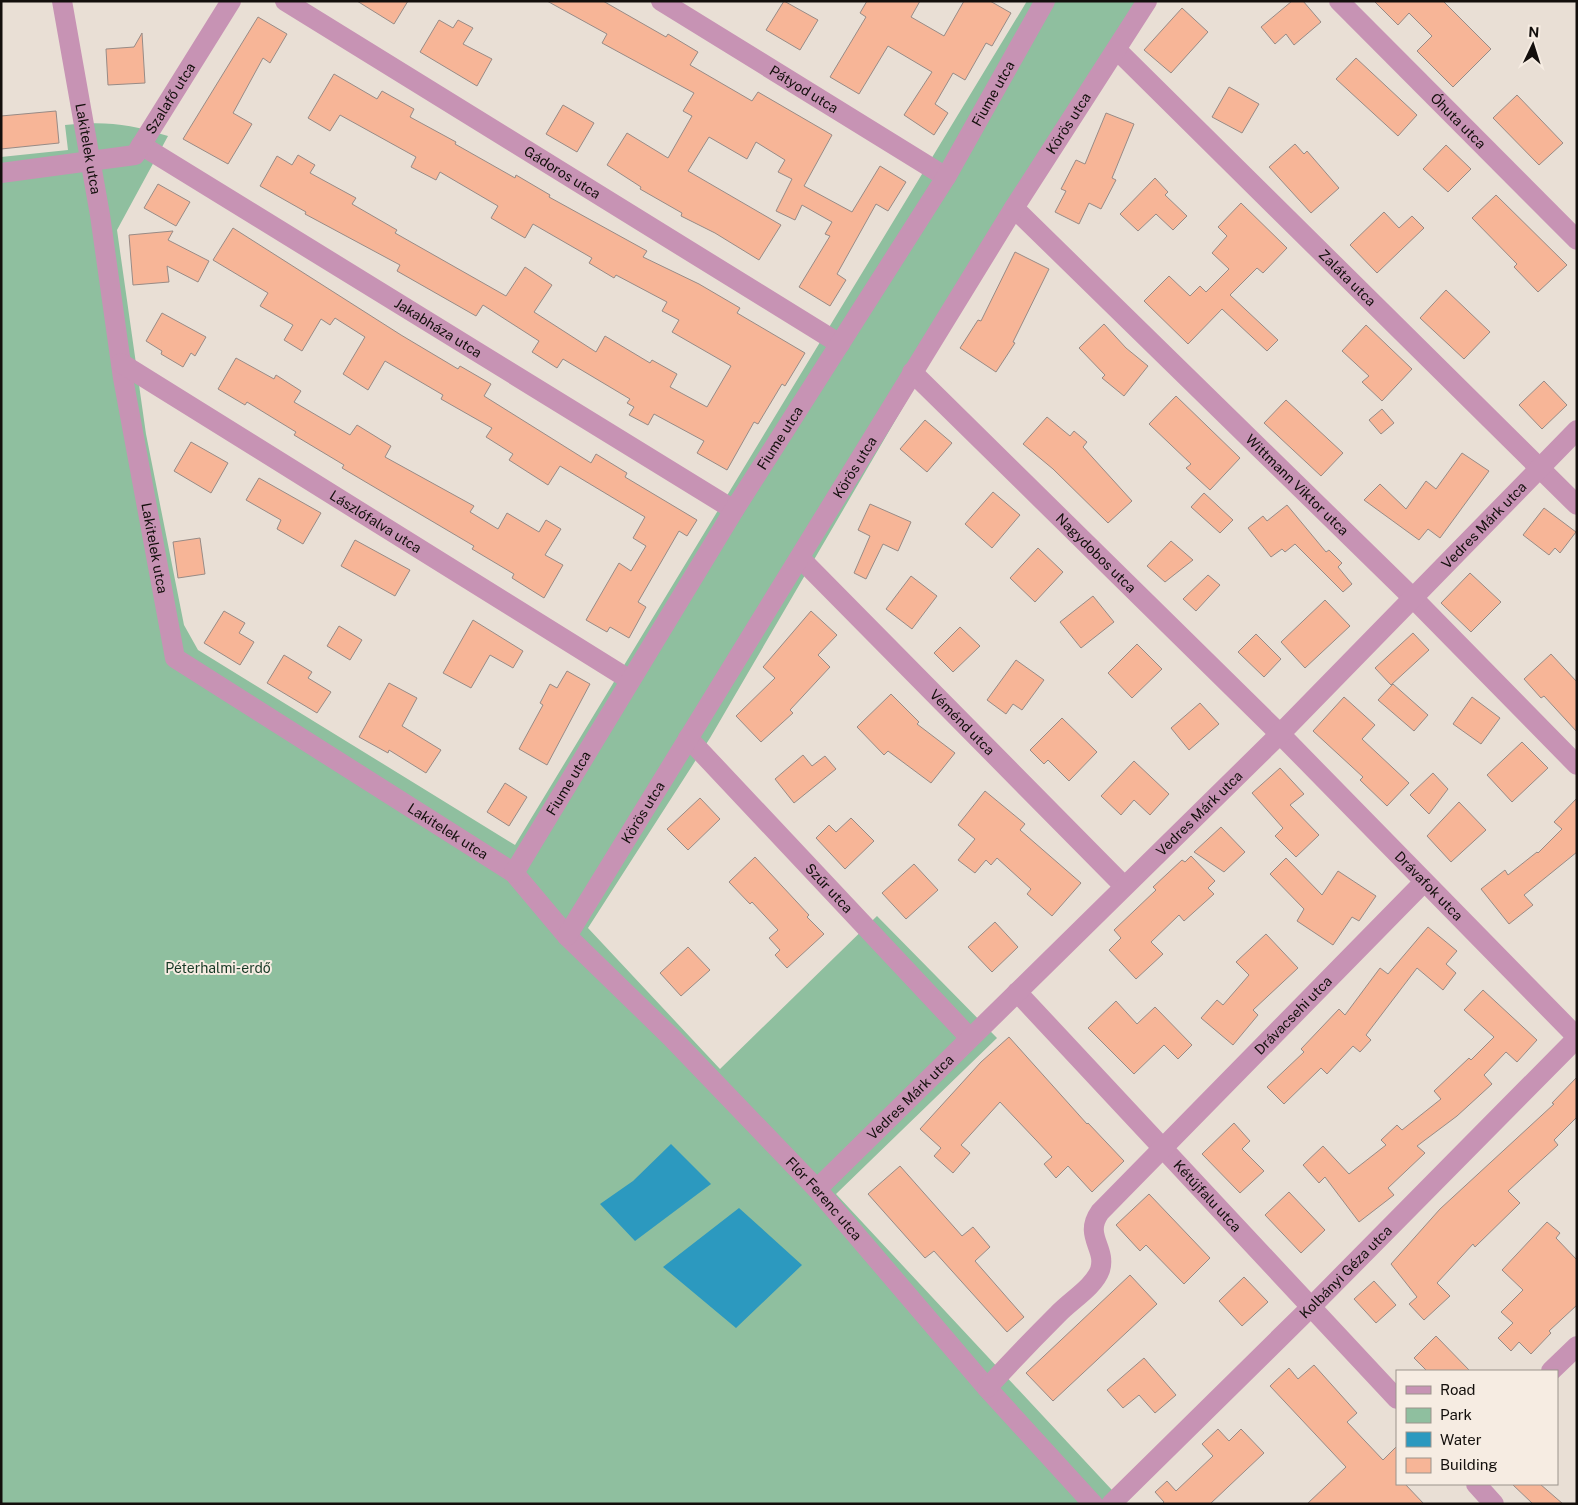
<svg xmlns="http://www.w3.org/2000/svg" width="1578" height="1505" font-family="'Public Sans',sans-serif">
  <rect width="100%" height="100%" fill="#e9dfd5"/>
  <!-- green -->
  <path fill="#8fbf9f" d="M 1027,1 L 1140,1 L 710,738 L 588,928 L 720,1069 L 877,916 L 997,1038 L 836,1194 L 1125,1504 L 1,1504 L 1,157 L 68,150 L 65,125 C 107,121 128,124 168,136 L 117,230 L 146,434 L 184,625 L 198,650 L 515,845 Z"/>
  <!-- water -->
  <path fill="#2c99bf" d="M 671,1144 L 711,1184 L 635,1241 L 600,1204 L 633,1181 Z
    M 739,1208 L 802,1265 L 736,1328 L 663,1267 Z"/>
  <!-- building -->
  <path fill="#f7b597" stroke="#988b86" d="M 357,1 L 408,1 L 394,24 Z
    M 547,1 L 603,1 L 666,37 L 668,34 L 698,52 L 690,65 L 752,101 L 758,92 L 832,135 L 804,186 L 852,212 L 880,166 L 906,182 L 888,211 L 876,204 L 837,274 L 846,280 L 830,306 L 799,287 L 830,236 L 825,234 L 832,222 L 802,205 L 795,220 L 776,211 L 792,179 L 778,172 L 785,160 L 756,142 L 747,159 L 709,137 L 688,171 L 781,225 L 759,260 L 715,233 L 681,216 L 682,213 L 640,189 L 641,187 L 607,165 L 627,133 L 668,158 L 692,116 L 683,111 L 694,93 L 602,43 L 607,34 Z
    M 784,1 L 818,20 L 800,50 L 766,30 Z
    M 867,1 L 920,1 L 911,17 L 944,36 L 964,1 L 990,1 L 1011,13 L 992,46 L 986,43 L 965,80 L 953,73 L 935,104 L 948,113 L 934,135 L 904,115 L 932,72 L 888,46 L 859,94 L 830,77 L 866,17 L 860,13 Z
    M 1292,1 L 1303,1 L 1321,22 L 1294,45 L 1286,34 L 1275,44 L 1261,27 Z
    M 1374,1 L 1443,1 L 1491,49 L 1453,87 L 1417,51 L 1432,36 L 1409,13 L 1398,25 Z
    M 1182,8 L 1208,32 L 1171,73 L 1144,50 Z
    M 258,17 L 287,34 L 270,63 L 263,58 L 233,113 L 252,124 L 228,164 L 183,139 Z
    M 439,20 L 453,28 L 458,20 L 473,28 L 463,44 L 492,59 L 477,86 L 420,52 Z
    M 142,33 L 145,83 L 108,85 L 106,49 L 134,47 Z
    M 1356,58 L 1417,115 L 1398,136 L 1336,79 Z
    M 334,74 L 377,99 L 382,91 L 414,109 L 410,117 L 456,142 L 455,144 L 515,178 L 516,175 L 550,195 L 549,197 L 647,251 L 643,257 L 699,284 L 740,308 L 737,313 L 805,353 L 785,386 L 782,384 L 758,424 L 754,422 L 727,470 L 697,453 L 704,441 L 654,414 L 648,425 L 629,415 L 634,407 L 627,403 L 630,399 L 563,359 L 557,368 L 532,352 L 539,341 L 483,305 L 476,316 L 397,271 L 400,265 L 305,214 L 306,212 L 260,186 L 277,156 L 292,165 L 298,155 L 315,165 L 310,173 L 356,198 L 352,204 L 397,230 L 395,233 L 506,296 L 525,267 L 552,285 L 534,312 L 596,352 L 605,336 L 650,363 L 652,360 L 677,374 L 670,387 L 707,407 L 731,366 L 672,332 L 679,320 L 662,311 L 667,302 L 616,275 L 614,278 L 589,263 L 592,258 L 533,224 L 525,238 L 491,218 L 498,206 L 440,172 L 436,180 L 411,167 L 416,157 L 340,115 L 330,131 L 308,118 Z
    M 1229,87 L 1259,104 L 1242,133 L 1212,117 Z
    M 1517,95 L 1563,143 L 1539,165 L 1493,118 Z
    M 563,105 L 594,123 L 577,152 L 546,134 Z
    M 56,111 L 59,143 L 1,149 L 1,116 Z
    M 1106,113 L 1134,124 L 1112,178 L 1116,180 L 1101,209 L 1089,203 L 1079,224 L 1055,212 L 1066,191 L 1061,189 L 1076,160 L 1085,164 Z
    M 1295,144 L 1304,154 L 1307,151 L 1339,188 L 1311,213 L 1269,167 Z
    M 1446,145 L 1471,169 L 1448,192 L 1423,169 Z
    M 1155,178 L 1168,192 L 1165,195 L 1187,216 L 1173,230 L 1156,214 L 1138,231 L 1120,214 Z
    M 158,184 L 190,202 L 176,226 L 144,208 Z
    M 1496,195 L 1567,265 L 1538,292 L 1514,267 L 1517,264 L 1472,218 Z
    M 1241,203 L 1287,248 L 1263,273 L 1257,268 L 1230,295 L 1278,340 L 1267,351 L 1222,309 L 1188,344 L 1144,301 L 1169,276 L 1190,296 L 1200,286 L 1206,292 L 1229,269 L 1212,253 L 1227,236 L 1218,227 Z
    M 1384,212 L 1399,228 L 1412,216 L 1424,228 L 1377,273 L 1350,245 Z
    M 233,228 L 401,335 L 458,369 L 460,366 L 491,384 L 484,396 L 591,463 L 596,454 L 627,473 L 625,477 L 697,520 L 687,536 L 679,531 L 638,602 L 646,607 L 629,638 L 610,627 L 607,632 L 586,620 L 619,563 L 631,571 L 646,546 L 633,538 L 645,517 L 560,466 L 548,485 L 509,460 L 513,454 L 486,437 L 492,428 L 441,399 L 443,395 L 385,361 L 368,390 L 343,374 L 365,337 L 335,318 L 330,325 L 321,319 L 302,351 L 284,340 L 293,325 L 260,306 L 268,293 L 213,260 Z
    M 173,231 L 168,240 L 209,261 L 198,282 L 167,266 L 169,282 L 133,285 L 129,235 Z
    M 1015,252 L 1049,269 L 1013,342 L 1015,343 L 996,372 L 960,348 L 978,320 L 981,321 Z
    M 1446,290 L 1490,332 L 1464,359 L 1420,318 Z
    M 162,313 L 206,337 L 195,356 L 191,353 L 183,367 L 161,354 L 162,351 L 146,341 Z
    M 1104,324 L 1126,348 L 1148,366 L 1124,396 L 1102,378 L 1105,375 L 1079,348 Z
    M 1366,325 L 1412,369 L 1382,401 L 1362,382 L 1369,376 L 1342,351 Z
    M 236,358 L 274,379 L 276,375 L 301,391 L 294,402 L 350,435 L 357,425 L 391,446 L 385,457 L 474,506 L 470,512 L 498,529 L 507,513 L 539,532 L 546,520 L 561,529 L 545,555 L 563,565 L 544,598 L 512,578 L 514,574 L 472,549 L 474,546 L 342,468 L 344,465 L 294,435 L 296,432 L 247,402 L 245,405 L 218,389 Z
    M 1544,381 L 1567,405 L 1542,429 L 1519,405 Z
    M 1176,396 L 1240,458 L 1210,490 L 1186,468 L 1191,464 L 1149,424 Z
    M 1286,400 L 1343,453 L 1321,476 L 1264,423 Z
    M 1382,409 L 1394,423 L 1381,434 L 1369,420 Z
    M 1047,417 L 1070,436 L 1074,431 L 1087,442 L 1083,447 L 1132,501 L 1108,523 L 1053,469 L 1023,444 Z
    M 925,420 L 952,443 L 927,472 L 900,449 Z
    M 191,442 L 228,463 L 211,493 L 174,471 Z
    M 1462,453 L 1489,471 L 1440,538 L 1428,529 L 1419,540 L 1364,500 L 1380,484 L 1406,509 L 1426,481 L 1436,489 Z
    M 259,478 L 321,513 L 303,544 L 277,529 L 281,520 L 246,500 Z
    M 993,492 L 1020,515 L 992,548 L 965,524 Z
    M 1204,493 L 1233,520 L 1220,533 L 1191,507 Z
    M 870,504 L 911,522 L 898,551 L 883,544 L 866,579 L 854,573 L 870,536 L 858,530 Z
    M 1287,505 L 1326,552 L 1329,550 L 1342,563 L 1338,567 L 1352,584 L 1343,592 L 1295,544 L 1285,552 L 1282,549 L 1271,557 L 1248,528 L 1263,516 L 1267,521 Z
    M 1544,508 L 1576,532 L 1560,553 L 1555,548 L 1549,555 L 1523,535 Z
    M 200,538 L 205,574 L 178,578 L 173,542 Z
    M 355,540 L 410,570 L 395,596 L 341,566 Z
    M 1171,541 L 1193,560 L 1165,582 L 1147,566 Z
    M 1038,548 L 1063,572 L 1035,602 L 1010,578 Z
    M 1470,573 L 1501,602 L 1471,632 L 1441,603 Z
    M 1208,575 L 1220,585 L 1196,611 L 1183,599 Z
    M 911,576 L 937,596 L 912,629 L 886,609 Z
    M 1093,596 L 1114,622 L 1081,648 L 1060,622 Z
    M 1325,600 L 1350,626 L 1305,668 L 1281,642 Z
    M 224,611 L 245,623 L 239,633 L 254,642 L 240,665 L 204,643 Z
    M 811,611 L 837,635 L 818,655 L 830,667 L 790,710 L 793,713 L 761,742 L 736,716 L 775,678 L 763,667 Z
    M 473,620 L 523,651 L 513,668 L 490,655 L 471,688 L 443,673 Z
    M 339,626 L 362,640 L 350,660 L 327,646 Z
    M 960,627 L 980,646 L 953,672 L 934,653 Z
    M 1413,633 L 1429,650 L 1391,685 L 1375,668 Z
    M 1256,634 L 1281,659 L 1264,677 L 1238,652 Z
    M 1137,644 L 1162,669 L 1132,698 L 1108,673 Z
    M 1551,654 L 1577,682 L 1577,732 L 1544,696 L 1541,698 L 1524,679 Z
    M 284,655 L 312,672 L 308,678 L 331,692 L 317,713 L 267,683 Z
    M 1016,660 L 1044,680 L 1022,710 L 1013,704 L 1006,714 L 987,700 Z
    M 567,671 L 590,684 L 547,765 L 519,749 L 543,705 L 540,703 L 550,684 L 557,688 Z
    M 389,683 L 417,698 L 402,726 L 441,750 L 426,773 L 389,750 L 388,753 L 359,737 Z
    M 1393,684 L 1428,715 L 1414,731 L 1378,700 Z
    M 891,694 L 919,722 L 917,724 L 955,753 L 931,783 L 888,751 L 884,755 L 857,727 Z
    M 1344,697 L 1375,725 L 1362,739 L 1409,783 L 1387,806 L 1360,780 L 1363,777 L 1313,731 Z
    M 1472,697 L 1500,718 L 1481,744 L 1453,724 Z
    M 1200,703 L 1219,724 L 1189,750 L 1171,728 Z
    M 1062,718 L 1097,752 L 1069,781 L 1048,760 L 1044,764 L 1030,750 Z
    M 1522,742 L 1548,768 L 1512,802 L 1487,775 Z
    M 803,755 L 812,766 L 825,756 L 836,769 L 794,803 L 775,779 Z
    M 1134,761 L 1169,794 L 1150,815 L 1134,800 L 1121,815 L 1101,796 Z
    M 1280,768 L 1304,794 L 1290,805 L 1319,835 L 1296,857 L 1275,836 L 1283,828 L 1252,793 Z
    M 1433,773 L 1448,789 L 1429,814 L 1410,795 Z
    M 505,783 L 527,797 L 509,826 L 487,812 Z
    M 985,791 L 1025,824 L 1020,830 L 1081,883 L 1052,916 L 1027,894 L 1031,889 L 997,858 L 991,865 L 986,860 L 975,873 L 958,860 L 975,839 L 958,825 Z
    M 700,798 L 720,819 L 688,850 L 667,829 Z
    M 1577,798 L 1577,852 L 1524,895 L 1533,905 L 1509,924 L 1481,889 L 1505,870 L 1508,875 L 1537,852 L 1538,853 L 1562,829 L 1554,822 Z
    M 1459,802 L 1486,830 L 1451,862 L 1427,836 Z
    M 851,818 L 874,841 L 845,869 L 816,838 L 829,825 L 836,832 Z
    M 1221,827 L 1245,852 L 1224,872 L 1194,852 Z
    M 1191,856 L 1215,881 L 1208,888 L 1214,894 L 1184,921 L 1179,915 L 1151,942 L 1163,954 L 1136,979 L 1109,950 L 1121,938 L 1114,930 L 1156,890 L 1153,887 L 1182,860 L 1185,862 Z
    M 755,857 L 809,915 L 807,917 L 824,934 L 787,968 L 775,955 L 780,950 L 769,938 L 778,930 L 752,902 L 750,904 L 729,882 Z
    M 1286,858 L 1322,895 L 1338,871 L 1376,896 L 1359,921 L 1352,917 L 1333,945 L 1297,921 L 1304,909 L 1270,874 Z
    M 914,864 L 938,890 L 906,919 L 882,893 Z
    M 995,922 L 1018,947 L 992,972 L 968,947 Z
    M 1428,927 L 1457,951 L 1446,964 L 1456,973 L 1443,990 L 1417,968 L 1366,1035 L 1371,1040 L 1360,1052 L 1353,1046 L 1327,1074 L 1321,1068 L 1284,1104 L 1267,1087 L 1304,1052 L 1301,1049 L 1339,1009 L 1345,1015 L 1380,968 L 1388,974 Z
    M 1266,934 L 1298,968 L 1253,1010 L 1258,1015 L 1233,1045 L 1201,1018 L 1217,1000 L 1223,1005 L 1249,975 L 1236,962 Z
    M 688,947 L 710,970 L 681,996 L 660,973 Z
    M 1483,990 L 1537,1040 L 1517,1062 L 1506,1052 L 1484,1075 L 1492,1084 L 1457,1116 L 1417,1146 L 1425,1153 L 1388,1188 L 1394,1195 L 1359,1222 L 1325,1177 L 1319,1183 L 1303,1165 L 1323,1146 L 1349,1174 L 1386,1145 L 1381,1140 L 1397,1125 L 1402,1130 L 1441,1099 L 1434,1091 L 1469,1058 L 1471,1060 L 1494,1037 L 1464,1010 Z
    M 1116,1001 L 1137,1024 L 1155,1007 L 1192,1045 L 1178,1059 L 1164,1045 L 1134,1074 L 1088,1028 Z
    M 1009,1037 L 1087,1124 L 1088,1123 L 1124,1161 L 1092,1192 L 1068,1166 L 1056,1178 L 1044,1164 L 1052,1157 L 1000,1102 L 961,1145 L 970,1153 L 953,1173 L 934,1156 L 941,1148 L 920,1129 L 981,1062 Z
    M 1577,1077 L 1577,1117 L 1554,1140 L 1558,1145 L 1508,1191 L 1520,1203 L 1475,1247 L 1473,1244 L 1437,1283 L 1450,1296 L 1424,1320 L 1409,1304 L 1417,1297 L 1391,1264 L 1440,1209 L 1554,1104 L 1552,1103 Z
    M 1234,1123 L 1250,1141 L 1242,1149 L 1264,1171 L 1240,1193 L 1202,1154 Z
    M 900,1166 L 962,1236 L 973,1227 L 990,1247 L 975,1261 L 1024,1317 L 1007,1332 L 934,1251 L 925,1258 L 868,1194 Z
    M 1289,1192 L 1325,1230 L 1301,1253 L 1265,1215 Z
    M 1149,1194 L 1210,1258 L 1184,1284 L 1146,1245 L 1140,1251 L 1116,1225 Z
    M 1547,1222 L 1560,1233 L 1556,1238 L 1577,1260 L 1577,1305 L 1549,1331 L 1551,1333 L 1531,1354 L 1519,1342 L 1511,1351 L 1498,1338 L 1513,1323 L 1501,1312 L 1523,1290 L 1502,1270 Z
    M 1130,1275 L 1157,1304 L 1053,1401 L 1026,1373 Z
    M 1244,1277 L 1268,1302 L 1242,1326 L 1219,1301 Z
    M 1374,1281 L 1396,1305 L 1376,1323 L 1354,1299 Z
    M 1436,1336 L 1470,1371 L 1427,1371 L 1414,1358 Z
    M 1144,1358 L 1176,1395 L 1155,1413 L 1139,1395 L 1123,1408 L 1107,1390 Z
    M 1314,1365 L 1357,1413 L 1347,1422 L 1383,1460 L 1397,1446 L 1397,1484 L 1405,1484 L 1424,1504 L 1307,1504 L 1346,1467 L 1270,1386 L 1289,1368 L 1298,1379 Z
    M 1218,1429 L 1229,1441 L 1241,1429 L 1264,1453 L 1210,1504 L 1162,1504 L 1164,1502 L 1155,1492 L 1167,1481 L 1176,1491 L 1213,1456 L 1202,1444 Z
    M 1512,1484 L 1540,1484 L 1563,1504 L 1533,1504 Z"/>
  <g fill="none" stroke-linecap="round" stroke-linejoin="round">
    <!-- street -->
    <g stroke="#c793b4" stroke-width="20">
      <path id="s1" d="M 62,1 L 100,215 L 123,378 L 175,658 L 514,873 L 567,936 L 671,1037 L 817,1189 L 987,1388 L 1093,1504"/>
      <path id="s2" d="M 285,1 L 840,344"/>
      <path id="s3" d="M 661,1 L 946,177"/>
      <path id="s4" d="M 1339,1 L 1577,240"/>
      <path id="s5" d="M 1117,50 L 1577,505"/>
      <path id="s6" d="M 141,145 L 734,510"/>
      <path id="s7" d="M 1,173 L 135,155 L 231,1"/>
      <path id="s8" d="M 1014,208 L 1413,598 L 1577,765"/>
      <path id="s9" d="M 121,363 L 630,680"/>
      <path id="s10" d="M 912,372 L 1280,734 L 1577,1037"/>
      <path id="s11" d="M 800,558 L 1124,886"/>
      <path id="s12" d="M 688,738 L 970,1038"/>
      <path id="s13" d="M 514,873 L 734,510 L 946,177 L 1045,1"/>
      <path id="s14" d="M 567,936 L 1014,208 L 1147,1"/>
      <path id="s15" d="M 1017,992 L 1397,1399"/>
      <path id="s16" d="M 817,1189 L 1280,734 L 1577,430"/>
      <path d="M 1551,1371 L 1577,1346"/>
      <path id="s17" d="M 987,1388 C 1010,1363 1034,1338 1058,1314 C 1070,1301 1094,1287 1100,1270 C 1107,1248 1083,1236 1100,1212 L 1424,882"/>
      <path d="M 1476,1484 L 1494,1504"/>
      <path id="s18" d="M 1111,1504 L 1311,1307 L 1577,1038"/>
    </g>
  </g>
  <g text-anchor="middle" stroke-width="4" stroke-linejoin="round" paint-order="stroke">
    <!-- street labels -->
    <g font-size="14" fill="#130f0c" stroke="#f6ece2">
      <text dy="5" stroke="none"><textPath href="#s3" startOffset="168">Pátyod utca</textPath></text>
      <text dy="5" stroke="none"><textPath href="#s13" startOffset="915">Fiume utca</textPath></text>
      <text dy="5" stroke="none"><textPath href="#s7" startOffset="202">Szalafő utca</textPath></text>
      <text dy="5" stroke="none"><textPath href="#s4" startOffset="169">Óhuta utca</textPath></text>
      <text dy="5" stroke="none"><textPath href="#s14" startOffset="955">Körös utca</textPath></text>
      <text dy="5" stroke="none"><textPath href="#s1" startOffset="150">Lakitelek utca</textPath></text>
      <text dy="5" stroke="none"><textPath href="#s2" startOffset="326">Gádoros utca</textPath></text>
      <text dy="5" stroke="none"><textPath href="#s5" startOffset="324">Zaláta utca</textPath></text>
      <text dy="5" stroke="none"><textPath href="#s6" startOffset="349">Jakabháza utca</textPath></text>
      <text dy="5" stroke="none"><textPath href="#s13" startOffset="510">Fiume utca</textPath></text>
      <text dy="5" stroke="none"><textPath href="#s14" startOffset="550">Körös utca</textPath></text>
      <text dy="5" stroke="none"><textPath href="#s8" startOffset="396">Wittmann Viktor utca</textPath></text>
      <text dy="5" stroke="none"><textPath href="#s9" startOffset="300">Lászlófalva utca</textPath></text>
      <text dy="5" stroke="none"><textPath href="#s16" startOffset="941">Vedres Márk utca</textPath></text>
      <text dy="5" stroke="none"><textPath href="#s1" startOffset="555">Lakitelek utca</textPath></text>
      <text dy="5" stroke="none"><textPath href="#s10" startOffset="258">Nagydobos utca</textPath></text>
      <text dy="5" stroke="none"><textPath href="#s11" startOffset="231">Véménd utca</textPath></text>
      <text dy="5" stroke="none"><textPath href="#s13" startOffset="105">Fiume utca</textPath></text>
      <text dy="5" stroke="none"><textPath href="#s14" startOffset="145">Körös utca</textPath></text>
      <text dy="5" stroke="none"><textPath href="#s16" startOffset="536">Vedres Márk utca</textPath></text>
      <text dy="5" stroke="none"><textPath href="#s1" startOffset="990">Lakitelek utca</textPath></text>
      <text dy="5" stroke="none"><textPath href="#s10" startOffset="729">Drávafok utca</textPath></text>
      <text dy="5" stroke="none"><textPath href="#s12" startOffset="206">Szűr utca</textPath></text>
      <text dy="5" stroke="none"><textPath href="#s17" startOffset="500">Drávacsehi utca</textPath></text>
      <text dy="5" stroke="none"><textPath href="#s16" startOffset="131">Vedres Márk utca</textPath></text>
      <text dy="5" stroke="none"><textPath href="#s15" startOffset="279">Kétújfalu utca</textPath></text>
      <text dy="5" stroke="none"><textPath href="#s1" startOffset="1518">Flór Ferenc utca</textPath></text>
      <text dy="5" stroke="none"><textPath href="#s18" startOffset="330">Kolbányi Géza utca</textPath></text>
    </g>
    <!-- park labels -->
    <g font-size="14" fill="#163925" stroke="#f6ece2">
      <text x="218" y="973">Péterhalmi-erdő</text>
    </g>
  </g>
  <!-- border -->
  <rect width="1578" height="1505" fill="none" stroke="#130f0c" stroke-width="5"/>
  <!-- legend -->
  <rect x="1396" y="1370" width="162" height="115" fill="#f6ece2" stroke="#9b948c"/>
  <rect x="1406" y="1386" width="25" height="8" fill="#c793b4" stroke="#9b948c"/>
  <text x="1440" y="1395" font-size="15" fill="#130f0c">Road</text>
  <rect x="1406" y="1408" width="25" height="15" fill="#8fbf9f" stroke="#9b948c"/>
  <text x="1440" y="1420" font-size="15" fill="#130f0c">Park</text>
  <rect x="1406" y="1432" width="25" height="15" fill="#2c99bf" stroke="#9b948c"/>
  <text x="1440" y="1445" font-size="15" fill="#130f0c">Water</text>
  <rect x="1406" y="1458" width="25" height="15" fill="#f7b597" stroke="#9b948c"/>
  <text x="1440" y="1470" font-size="15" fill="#130f0c">Building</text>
  <!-- north arrow -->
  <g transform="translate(1533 45) rotate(4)" stroke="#f6ece2" stroke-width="4" paint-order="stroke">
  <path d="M0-4L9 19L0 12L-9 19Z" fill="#130f0c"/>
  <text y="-8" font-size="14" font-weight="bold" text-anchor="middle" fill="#130f0c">N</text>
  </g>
</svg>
